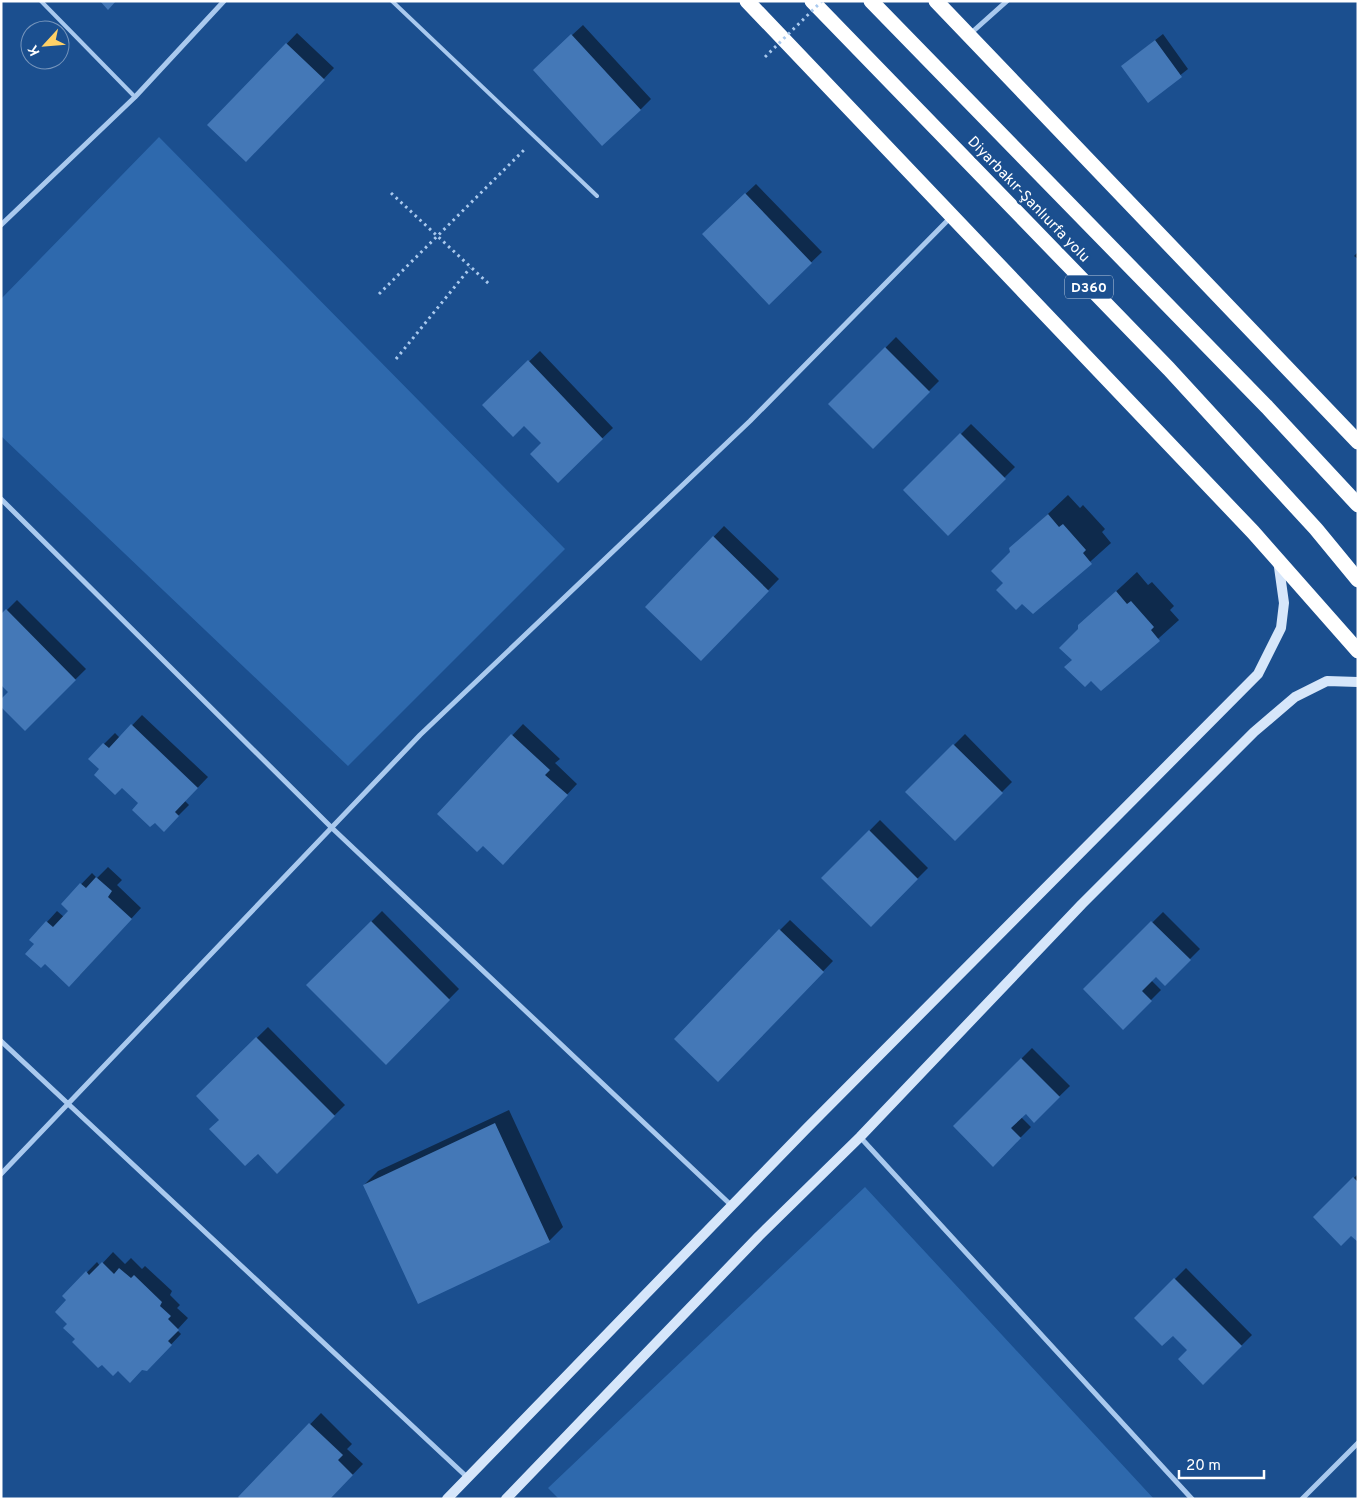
<svg xmlns="http://www.w3.org/2000/svg" width="1359" height="1500" font-family="Overpass,sans-serif">
  <rect width="100%" height="100%" fill="#1b4f8f"/>
  <!-- green -->
  <path fill="#2e69ad" d="M 159,137 L 565,549 L 348,766 L 1,436 L 1,299 Z
    M 865,1187 L 1154,1499 L 559,1499 L 548,1488 Z"/>
  <!-- shadow -->
  <path fill="#0007" d="M 583,25 L 651,99 L 640,110 L 545,60 Z
    M 297,33 L 334,68 L 257,150 L 209,125 Z
    M 1163,34 L 1188,69 L 1148,101 L 1122,66 Z
    M 756,184 L 822,252 L 769,303 L 703,234 Z
    M 1358,252 L 1358,259 L 1354,256 Z
    M 896,337 L 939,381 L 873,447 L 830,404 Z
    M 540,351 L 613,428 L 558,481 L 543,443 L 524,424 L 484,405 Z
    M 971,424 L 1015,467 L 948,534 L 905,490 Z
    M 1068,495 L 1080,508 L 1083,505 L 1105,529 L 1102,532 L 1111,543 L 1033,613 L 1005,583 L 1011,549 Z
    M 724,526 L 779,579 L 701,659 L 646,607 Z
    M 1137,572 L 1148,585 L 1152,582 L 1174,606 L 1170,610 L 1179,620 L 1101,690 L 1073,660 L 1079,626 Z
    M 17,600 L 86,669 L 25,729 L 10,692 L 1,616 Z
    M 142,715 L 208,777 L 185,801 L 189,805 L 164,830 L 140,803 L 90,758 L 115,733 L 120,738 Z
    M 523,724 L 560,759 L 555,763 L 577,784 L 513,852 L 483,844 L 438,814 Z
    M 965,734 L 1012,782 L 955,839 L 907,792 Z
    M 880,820 L 928,868 L 871,925 L 823,878 Z
    M 108,867 L 122,880 L 117,885 L 141,908 L 80,975 L 35,944 L 47,922 L 57,911 L 64,917 L 70,910 L 62,904 L 92,873 L 97,878 Z
    M 382,911 L 459,989 L 386,1063 L 308,985 Z
    M 1163,912 L 1200,949 L 1165,984 L 1156,975 L 1151,980 L 1161,990 L 1123,1028 L 1085,989 Z
    M 790,920 L 833,961 L 728,1070 L 780,930 Z
    M 268,1027 L 345,1105 L 277,1172 L 198,1096 Z
    M 1032,1048 L 1070,1086 L 1034,1121 L 1026,1112 L 1021,1117 L 1031,1127 L 993,1165 L 954,1126 Z
    M 509,1110 L 563,1227 L 549,1241 L 364,1185 L 378,1171 Z
    M 1358,1174 L 1358,1241 L 1351,1234 L 1314,1217 Z
    M 113,1252 L 125,1264 L 131,1258 L 142,1269 L 145,1266 L 172,1291 L 170,1295 L 180,1305 L 177,1308 L 188,1318 L 177,1330 L 181,1334 L 147,1370 L 118,1370 L 77,1339 L 68,1300 L 64,1296 L 97,1262 L 100,1266 Z
    M 1186,1268 L 1252,1335 L 1203,1384 L 1188,1350 L 1173,1334 L 1136,1318 Z
    M 321,1413 L 352,1444 L 347,1449 L 363,1464 L 329,1499 L 240,1497 Z"/>
  <!-- building -->
  <path fill="#4478b7" d="M 100,1 L 116,1 L 108,10 Z
    M 571,34 L 641,110 L 602,146 L 533,70 Z
    M 1155,40 L 1182,77 L 1148,103 L 1121,66 Z
    M 286,43 L 325,80 L 246,162 L 207,125 Z
    M 745,193 L 812,263 L 769,305 L 702,234 Z
    M 885,347 L 930,392 L 873,449 L 828,404 Z
    M 528,360 L 603,439 L 558,483 L 530,454 L 541,443 L 524,426 L 513,437 L 482,405 Z
    M 960,433 L 1006,479 L 948,536 L 903,490 Z
    M 1048,514 L 1059,527 L 1063,524 L 1086,550 L 1083,553 L 1092,564 L 1033,614 L 1022,604 L 1016,610 L 996,590 L 1003,583 L 991,571 L 1010,552 L 1009,548 Z
    M 713,536 L 769,591 L 701,661 L 645,607 Z
    M 1116,591 L 1127,604 L 1131,601 L 1154,627 L 1151,630 L 1160,641 L 1101,691 L 1091,681 L 1085,687 L 1064,667 L 1072,660 L 1059,648 L 1078,629 L 1078,625 Z
    M 6,609 L 76,680 L 25,731 L 1,707 L 1,699 L 8,692 L 1,685 L 1,614 Z
    M 131,724 L 198,788 L 175,812 L 179,816 L 164,832 L 155,823 L 150,827 L 132,810 L 138,803 L 122,788 L 115,795 L 94,775 L 99,769 L 88,759 L 103,743 L 109,748 Z
    M 511,734 L 550,770 L 545,775 L 568,795 L 503,865 L 483,846 L 477,852 L 437,814 Z
    M 953,744 L 1003,793 L 955,841 L 905,792 Z
    M 869,830 L 918,879 L 871,927 L 821,878 Z
    M 96,877 L 112,891 L 108,897 L 132,919 L 69,987 L 45,964 L 41,968 L 25,954 L 34,944 L 29,940 L 46,921 L 53,927 L 68,911 L 61,904 L 80,883 L 86,888 Z
    M 371,921 L 450,1000 L 386,1065 L 306,985 Z
    M 1151,921 L 1191,960 L 1165,986 L 1156,977 L 1142,991 L 1152,1001 L 1123,1030 L 1083,989 Z
    M 779,929 L 824,972 L 718,1082 L 674,1039 Z
    M 256,1037 L 335,1116 L 277,1174 L 258,1154 L 245,1166 L 209,1129 L 219,1120 L 196,1096 Z
    M 1021,1058 L 1060,1097 L 1034,1123 L 1026,1114 L 1011,1128 L 1021,1138 L 993,1167 L 953,1126 Z
    M 495,1123 L 550,1242 L 418,1304 L 363,1185 Z
    M 1353,1177 L 1358,1182 L 1358,1242 L 1351,1236 L 1341,1246 L 1313,1217 Z
    M 102,1262 L 114,1274 L 119,1268 L 131,1278 L 134,1275 L 162,1302 L 160,1306 L 171,1316 L 168,1319 L 179,1330 L 168,1341 L 172,1345 L 147,1371 L 142,1370 L 130,1383 L 118,1371 L 113,1376 L 102,1365 L 98,1368 L 72,1342 L 75,1339 L 63,1328 L 67,1324 L 55,1312 L 66,1300 L 62,1296 L 86,1271 L 89,1275 Z
    M 1174,1278 L 1242,1346 L 1203,1385 L 1178,1359 L 1187,1350 L 1173,1336 L 1162,1346 L 1134,1318 Z
    M 309,1423 L 343,1455 L 338,1460 L 353,1475 L 330,1499 L 240,1499 L 238,1497 Z"/>
  <g fill="none" stroke-linecap="round" stroke-linejoin="round">
    <!-- path -->
    <path stroke="#a9c9ee" stroke-width="3" stroke-dasharray="2.5 4" stroke-linecap="butt" d="M 391,193 L 489,284
      M 379,294 L 525,149
      M 396,359 L 470,268"/>
    <!-- lane -->
    <path stroke="#a9c9ee" stroke-width="4" d="M 41,1 L 135,97
      M 392,1 L 597,196"/>
    <!-- street -->
    <path stroke="#a9c9ee" stroke-width="5" d="M 970,34 L 1007,1
      M 1,225 L 135,97 L 224,1
      M 1,499 L 332,828 L 732,1206
      M 1,1041 L 468,1478
      M 860,1137 L 1192,1499
      M 1,1174 L 420,735 L 750,421 L 950,218
      M 1302,1499 L 1358,1443"/>
    <!-- secondary -->
    <path stroke="#d6e6fa" stroke-width="10" d="M 447,1499 L 807,1128 L 1258,674 L 1281,628 L 1284,603 L 1278,560
      M 506,1499 L 759,1236 L 860,1137 L 1082,904 L 1254,732 L 1295,697 L 1327,681 L 1358,682"/>
    <!-- highway -->
    <path stroke="#fff" stroke-width="15" d="M 747,1 L 1253,532 L 1358,651
      M 812,1 L 1169,369 L 1316,529 L 1358,580
      M 871,1 L 1267,407 L 1358,505
      M 936,1 L 1358,442"/>
    <!-- path-bridge -->
    <path stroke="#a9c9ee" stroke-width="3" stroke-dasharray="2.5 4" stroke-linecap="butt" d="M 765,57 L 822,1"/>
  </g>
  <g text-anchor="middle" stroke-width="5" stroke-linejoin="round" paint-order="stroke">
    <!-- shield labels -->
    <rect fill="#1b4f8f" stroke="#bbcadd" stroke-width="1" x="1065" y="275.5" width="48" height="23" rx="4"/>
    <g font-size="14" font-weight="bold" fill="#fff">
      <text x="1089" y="292">D360</text>
    </g>
    <!-- street labels -->
    <g font-size="15" fill="#fff" stroke="#1b4f8f">
      <text transform="translate(1029 199) rotate(46)" y="5">Diyarbakır-Şanlıurfa yolu</text>
    </g>
  </g>
  <!-- border -->
  <rect width="1359" height="1500" fill="none" stroke="#ffffff" stroke-width="5"/>
  <!-- north arrow -->
  <g transform="translate(45 45) rotate(244)"><circle r="24" fill="#1b4f8f" stroke="#7695bc"/>
  <path d="M0-4L9 19L0 12L-9 19Z" fill="#ffd166"/>
  <text y="-8" font-size="14" font-weight="bold" text-anchor="middle" fill="#ffffff">K</text>
  </g>
  <!-- scale -->
  <path d="M1179 1470v8h85v-8" fill="none" stroke="#ffffff" stroke-width="2.5"/>
  <text x="1186" y="1470" font-size="15" fill="#ffffff" stroke="#1b4f8f" stroke-width="4" paint-order="stroke">20 m</text>
</svg>
